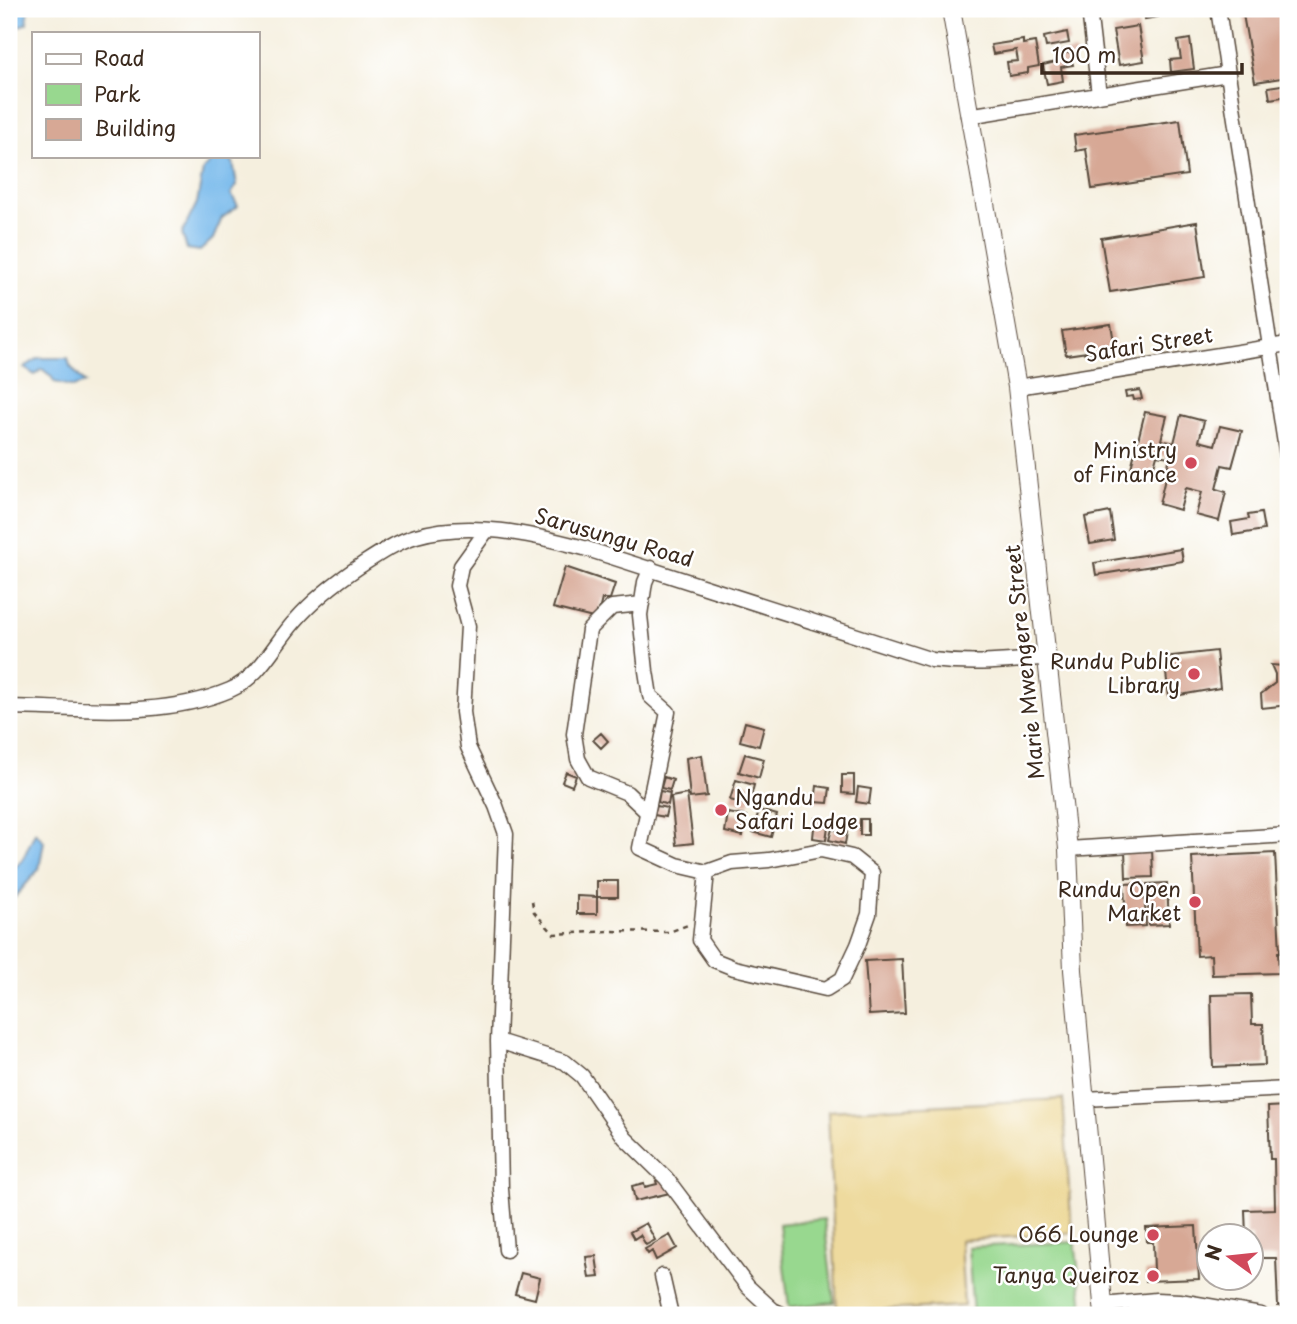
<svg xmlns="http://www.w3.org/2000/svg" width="1297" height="1324" font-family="'Playpen Sans',sans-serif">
  <rect width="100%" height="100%" fill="#fff"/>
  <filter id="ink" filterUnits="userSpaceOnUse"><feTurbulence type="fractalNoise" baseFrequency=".0143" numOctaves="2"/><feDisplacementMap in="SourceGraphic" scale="14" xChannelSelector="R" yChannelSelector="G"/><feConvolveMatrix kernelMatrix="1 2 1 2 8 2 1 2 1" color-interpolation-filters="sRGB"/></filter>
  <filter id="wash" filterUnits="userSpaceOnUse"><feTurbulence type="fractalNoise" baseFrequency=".00686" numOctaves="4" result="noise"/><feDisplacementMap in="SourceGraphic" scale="28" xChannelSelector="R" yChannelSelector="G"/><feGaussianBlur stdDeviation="1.57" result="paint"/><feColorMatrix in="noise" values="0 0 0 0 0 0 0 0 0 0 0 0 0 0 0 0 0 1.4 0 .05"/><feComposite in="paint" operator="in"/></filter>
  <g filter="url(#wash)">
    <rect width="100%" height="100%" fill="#f5efde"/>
    <!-- green -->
    <path fill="#98d88f" stroke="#6a8156" stroke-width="2" d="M 824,1219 L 834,1302 L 789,1307 L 779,1224 Z
      M 1075,1242 L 1084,1315 L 973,1315 L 968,1247 Z"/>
    <!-- sand -->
    <path fill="#eeda9e" stroke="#94825e" stroke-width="2" d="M 1063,1099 L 1072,1233 L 960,1240 L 964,1306 L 837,1312 L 828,1111 Z"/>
    <!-- water -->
    <path fill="#75b8eb" stroke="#587184" stroke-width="2" d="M 9,9 L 28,9 L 27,23 L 9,31 Z
      M 217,156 L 224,156 L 233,162 L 237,185 L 231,194 L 238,206 L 222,218 L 213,239 L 200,251 L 187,249 L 182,233 L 197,203 L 203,170 Z
      M 38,358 L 68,358 L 70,366 L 85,383 L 74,387 L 54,382 L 51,376 L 42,369 L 35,375 L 24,368 Z
      M 35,832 L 44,841 L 39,869 L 9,904 L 9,873 L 23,859 Z"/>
    <g id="blocks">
      <!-- building -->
      <path fill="#d7a895" d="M 1143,9 L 1156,9 L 1158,17 L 1145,19 Z
        M 1242,9 L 1288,9 L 1288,77 L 1255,82 Z
        M 1138,26 L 1144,61 L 1119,65 L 1113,30 Z
        M 1067,32 L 1069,43 L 1046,47 L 1044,37 Z
        M 1190,39 L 1194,69 L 1171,72 L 1170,60 L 1181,59 L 1178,41 Z
        M 1023,40 L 1023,44 L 1035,42 L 1039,66 L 1028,68 L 1028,73 L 1009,76 L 1007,62 L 1018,61 L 1016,50 L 993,54 L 991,45 Z
        M 1075,51 L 1076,57 L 1071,58 L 1073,65 L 1061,67 L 1063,81 L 1047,84 L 1043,65 L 1056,62 L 1055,55 Z
        M 1288,84 L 1288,96 L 1270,99 L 1268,87 Z
        M 1180,120 L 1187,175 L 1092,189 L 1086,149 L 1076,151 L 1074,135 Z
        M 1197,222 L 1205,277 L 1110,292 L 1101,238 Z
        M 1111,324 L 1115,348 L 1066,355 L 1062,331 Z
        M 1140,390 L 1142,399 L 1134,400 L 1133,396 L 1126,397 L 1125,392 Z
        M 1145,412 L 1167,416 L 1161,440 L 1174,443 L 1181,415 L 1204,421 L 1199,441 L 1215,445 L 1220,426 L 1242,431 L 1232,467 L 1222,465 L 1216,489 L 1226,492 L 1219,521 L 1196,515 L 1202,492 L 1186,488 L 1180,510 L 1159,504 L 1170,457 L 1157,455 L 1151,477 L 1130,472 Z
        M 1110,512 L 1114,540 L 1090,544 L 1085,517 Z
        M 1261,513 L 1264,530 L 1233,535 L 1231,522 L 1249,519 L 1248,515 Z
        M 1181,549 L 1183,561 L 1096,575 L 1094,563 Z
        M 565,567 L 615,584 L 610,599 L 602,599 L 597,619 L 553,608 Z
        M 1216,651 L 1220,688 L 1169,697 L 1164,657 Z
        M 1271,665 L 1284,666 L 1288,674 L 1288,705 L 1262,708 L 1261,694 L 1275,683 L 1275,674 Z
        M 745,722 L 764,727 L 759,746 L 740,741 Z
        M 601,733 L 608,741 L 601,748 L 593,740 Z
        M 745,754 L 764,759 L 759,778 L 739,772 Z
        M 702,755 L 707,796 L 690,798 L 686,758 Z
        M 566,772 L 576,776 L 572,786 L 562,782 Z
        M 842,775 L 854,775 L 854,794 L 842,793 Z
        M 664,777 L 673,780 L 670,790 L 661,788 Z
        M 736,780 L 754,785 L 749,805 L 730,800 Z
        M 817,786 L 830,788 L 828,803 L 815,802 Z
        M 858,787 L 871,789 L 869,804 L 856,802 Z
        M 660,791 L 670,793 L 668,805 L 658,802 Z
        M 687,794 L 693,843 L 676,845 L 671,797 Z
        M 657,806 L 667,808 L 665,817 L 654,815 Z
        M 759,810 L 777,815 L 771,837 L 753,832 Z
        M 728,813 L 746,816 L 743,836 L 725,832 Z
        M 815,818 L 829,820 L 826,840 L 813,838 Z
        M 860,819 L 868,819 L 868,835 L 860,835 Z
        M 832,829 L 847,832 L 845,844 L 829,840 Z
        M 1152,848 L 1153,877 L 1126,878 L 1125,849 Z
        M 1275,853 L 1280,952 L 1278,952 L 1279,973 L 1212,975 L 1211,955 L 1197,956 L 1192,857 Z
        M 597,881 L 618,881 L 618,897 L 597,897 Z
        M 1144,883 L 1146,926 L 1126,927 L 1124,884 Z
        M 1167,883 L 1169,924 L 1149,925 L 1147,884 Z
        M 577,896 L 597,897 L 597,914 L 577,914 Z
        M 902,959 L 905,1013 L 869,1015 L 865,961 Z
        M 1251,994 L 1252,1024 L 1263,1024 L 1265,1065 L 1213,1067 L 1211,995 Z
        M 1288,1106 L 1288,1305 L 1278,1306 L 1276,1258 L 1252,1258 L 1252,1236 L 1246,1236 L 1245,1210 L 1275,1209 L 1274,1159 L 1270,1159 L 1268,1107 Z
        M 665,1179 L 674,1192 L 635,1201 L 632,1186 L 644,1183 L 645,1187 L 657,1184 L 656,1181 Z
        M 646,1223 L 655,1240 L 646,1245 L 640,1235 L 634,1239 L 630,1232 Z
        M 1196,1226 L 1199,1279 L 1146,1281 L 1145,1272 L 1154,1271 L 1153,1242 L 1147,1242 L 1146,1228 Z
        M 670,1235 L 677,1248 L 656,1260 L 652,1251 L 648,1254 L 645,1249 Z
        M 596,1256 L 599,1277 L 589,1278 L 586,1257 Z
        M 521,1273 L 540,1278 L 535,1299 L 515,1294 Z"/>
    </g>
  </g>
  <g filter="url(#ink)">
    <use href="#blocks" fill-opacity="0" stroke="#57483b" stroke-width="2"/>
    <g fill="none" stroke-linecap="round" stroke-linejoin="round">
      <defs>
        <path id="minor" d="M 1218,9 L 1288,463
          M 1090,18 L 1099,95
          M 968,116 L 1228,74
          M 1017,387 L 1288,344
          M 487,530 L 461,566 L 457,586 L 468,626 L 463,712 L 468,747 L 496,806 L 506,834 L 498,1041 L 501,1189 L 506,1250
          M 651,568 L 645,582 L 640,615 L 646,671 L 650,696 L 668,712 L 640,848 L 677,865 L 707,872 L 732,863 L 769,860 L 821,850 L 852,857 L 872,873 L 869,914 L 858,945 L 842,979 L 826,989 L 734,968 L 714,960 L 700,940 L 707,872
          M 642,604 L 612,607 L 589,630 L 574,734 L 578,759 L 588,777 L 627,793 L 647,812
          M 9,707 C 81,708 161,719 230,690 C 260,677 274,644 295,621 C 314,599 336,582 360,566 C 377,555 396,542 416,536 C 470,520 531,534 584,548 L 932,660 C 972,665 1008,662 1048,657
          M 1068,849 L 1288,835
          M 498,1041 L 565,1062 L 582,1076 L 625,1138 L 666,1178 L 748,1287 L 773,1310 L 784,1315
          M 1084,1099 L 1288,1089
          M 662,1276 L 671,1315
          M 1103,1305 L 1156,1300 L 1180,1301 L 1261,1315"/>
        <path id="major" d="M 951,9 L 1017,387 L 1068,849 L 1073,970 L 1104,1315"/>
      </defs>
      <!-- minor casing -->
      <use href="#minor" stroke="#57483b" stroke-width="17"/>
      <!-- major casing -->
      <use href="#major" stroke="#57483b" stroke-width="20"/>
      <!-- path -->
      <path stroke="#57483b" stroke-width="2.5" stroke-dasharray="5 5" stroke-linecap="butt" d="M 532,901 L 534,912 L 554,934 L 610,931 L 669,932 L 688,925"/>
      <!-- minor -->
      <use href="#minor" stroke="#fff" stroke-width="14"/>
      <!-- major -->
      <use href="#major" stroke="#fff" stroke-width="18"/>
    </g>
  </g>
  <!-- markers -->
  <g fill="#d1495b" stroke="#fff" stroke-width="2.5">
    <circle cx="1191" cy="463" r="7"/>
    <circle cx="1194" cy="674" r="7"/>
    <circle cx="721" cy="810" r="7"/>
    <circle cx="1195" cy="902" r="7"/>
    <circle cx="1153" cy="1235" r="7"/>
    <circle cx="1153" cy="1276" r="7"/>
  </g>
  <g text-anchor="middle" stroke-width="5" stroke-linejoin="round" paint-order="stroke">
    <!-- street labels -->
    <g font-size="21" fill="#3b2a1e" stroke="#fff">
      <text transform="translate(1149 345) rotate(-9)" y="7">Safari Street</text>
      <text transform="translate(614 538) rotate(16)" y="7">Sarusungu Road</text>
      <text transform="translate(1025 662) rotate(-96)" y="7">Marie Mwengere Street</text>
    </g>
    <!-- poi labels -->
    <g font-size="21" fill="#3b2a1e" stroke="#fff" text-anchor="end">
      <text x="1177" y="458">Ministry<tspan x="1177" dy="24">of Finance</tspan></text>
      <text x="1180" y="669">Rundu Public<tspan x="1180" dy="24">Library</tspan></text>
      <text x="735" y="805" text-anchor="start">Ngandu<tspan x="735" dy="24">Safari Lodge</tspan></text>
      <text x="1181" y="897">Rundu Open<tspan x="1181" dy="24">Market</tspan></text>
      <text x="1139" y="1242">066 Lounge</text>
      <text x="1139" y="1283">Tanya Queiroz</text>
    </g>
  </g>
  <!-- margin -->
  <rect width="1297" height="1324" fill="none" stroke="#fff" stroke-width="35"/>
  <!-- legend -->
  <rect x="32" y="32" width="228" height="126" fill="#ffffff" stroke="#b1aaa5" stroke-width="2"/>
  <rect x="46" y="54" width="35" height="10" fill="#ffffff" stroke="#b1aaa5" stroke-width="2"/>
  <text x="94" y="66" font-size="21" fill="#3b2a1e">Road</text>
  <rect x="46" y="84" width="35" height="21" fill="#98d88f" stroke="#b1aaa5" stroke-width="2"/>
  <text x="94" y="102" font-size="21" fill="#3b2a1e">Park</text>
  <rect x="46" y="119" width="35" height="21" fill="#d7a895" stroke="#b1aaa5" stroke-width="2"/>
  <text x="94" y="136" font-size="21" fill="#3b2a1e">Building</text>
  <!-- north arrow -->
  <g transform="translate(1230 1257) rotate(285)"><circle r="33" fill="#ffffff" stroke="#b1aaa5" stroke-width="2"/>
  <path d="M0-5L12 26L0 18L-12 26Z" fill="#d1495b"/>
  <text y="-10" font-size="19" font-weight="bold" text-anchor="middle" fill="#3b2a1e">N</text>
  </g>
  <!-- scale -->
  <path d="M1042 63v10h200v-10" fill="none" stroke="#3b2a1e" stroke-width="3.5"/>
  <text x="1052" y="63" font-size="21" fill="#3b2a1e" stroke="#ffffff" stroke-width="5" paint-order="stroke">100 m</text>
</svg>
